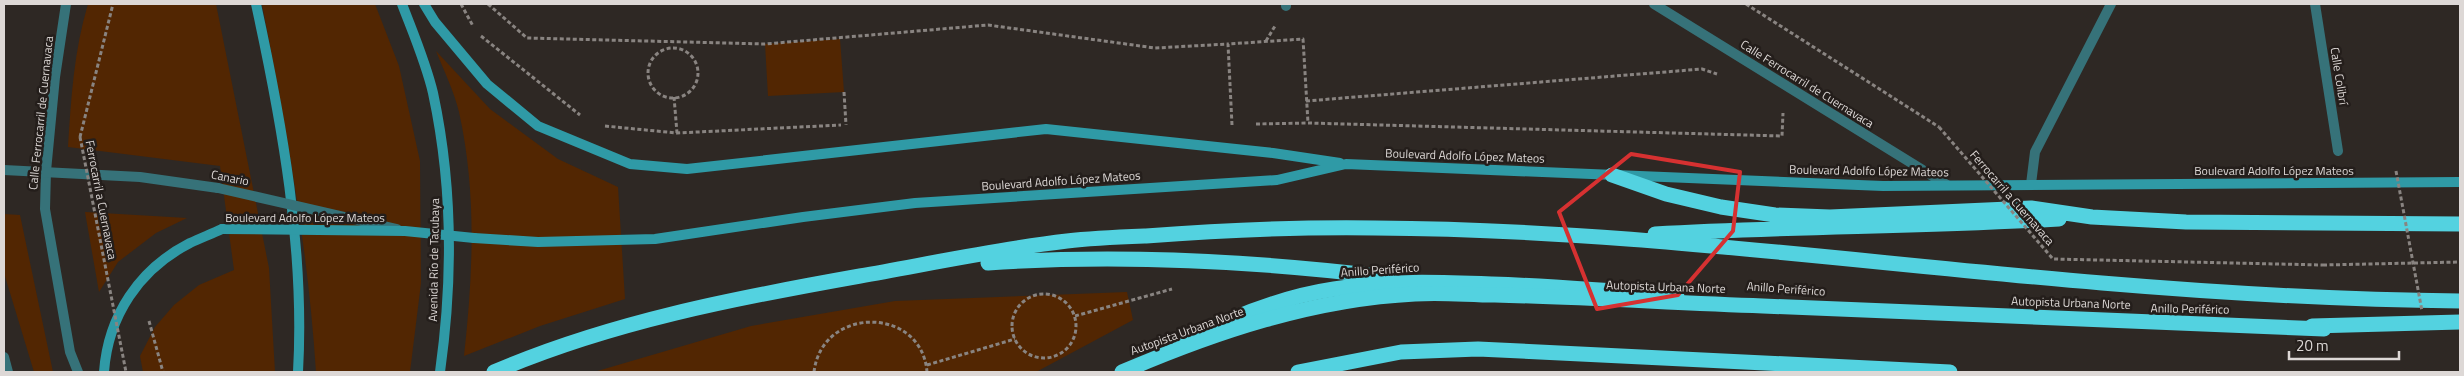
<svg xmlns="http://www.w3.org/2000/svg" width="2464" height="376" font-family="'Titillium Web',sans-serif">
  <rect width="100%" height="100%" fill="#2e2824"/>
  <!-- green -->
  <path fill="#522602" d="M 88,4 L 216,4 L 269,268 L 275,372 L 143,372 L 140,356 L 155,327 L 174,305 L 199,285 L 234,270 L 220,166 L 68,147 C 71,99 74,50 88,4 Z
    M 262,4 L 375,4 L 399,66 L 420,161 L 421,283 L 410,372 L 316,372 C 308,247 286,127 262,4 Z
    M 840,39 L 844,92 L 768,96 L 765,44 Z
    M 436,51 L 490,109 L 558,159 L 618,187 L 625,299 L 540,326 L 464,356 C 473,274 477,193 459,112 C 454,91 444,71 436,51 Z
    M 85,212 L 187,218 L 156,233 L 118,262 L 99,292 Z
    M 4,214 L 20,215 L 53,372 L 34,372 L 4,273 Z
    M 1127,292 L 1133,320 L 1036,372 L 594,372 L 751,326 L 895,301 Z"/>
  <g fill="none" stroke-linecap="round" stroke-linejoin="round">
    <!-- path -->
    <path stroke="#898481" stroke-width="3" stroke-dasharray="4 2.5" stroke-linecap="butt" d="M 461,4 L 473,26
      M 488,4 L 527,38 L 765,44 L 988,25 L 1155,48 L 1228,44
      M 1746,4 L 1939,127
      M 481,36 L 580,115
      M 1266,41 L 1275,26
      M648 73a25 25 0 1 1 50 0a25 25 0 1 1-50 0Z
      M 844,92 L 846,125
      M 674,97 L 677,133
      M 1306,101 L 1702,69 L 1717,74
      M 1256,124 L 1308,123 L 1782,136 L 1783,113
      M 1232,125 L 1228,44 L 1303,39 L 1308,123
      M 605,126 L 677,133 L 841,125
      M 80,137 L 113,4
      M 2323,265 L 2460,262
      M1012 326a32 32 0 1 1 64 0a32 32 0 1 1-64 0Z
      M 1075,316 L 1172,289
      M 149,321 L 163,372
      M 927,365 L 1015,339
      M 814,372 C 822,305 922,306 927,372"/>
    <!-- service -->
    <path stroke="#367279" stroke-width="10" d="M 2315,4 L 2338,151
      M 2031,184 L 2035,152 L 2111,4"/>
    <!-- minor -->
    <path stroke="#367279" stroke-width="10" d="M 66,4 L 55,77 L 46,171 L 45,209 L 70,352 L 78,372
      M 1286,4 L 1286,6
      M 1654,4 L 1947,185
      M 4,357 L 8,372"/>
    <!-- tertiary -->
    <path stroke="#367279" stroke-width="10" d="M 4,170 L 140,177 L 218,188"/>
    <!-- secondary -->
    <path stroke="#2f9aa6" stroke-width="10" d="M 256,4 C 282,123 305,250 298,372
      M 402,4 C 413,33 426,63 433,93 C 453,186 453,279 440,372
      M 424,4 L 435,22 L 487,84 L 538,126 L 630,164 L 687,169 L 1046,129 L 1273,153 L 1340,163
      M 474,238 L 538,242 L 655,239 L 803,217 L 915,203 L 1277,180 L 1346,164 L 1883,186 L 2460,182
      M 104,372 C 108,316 139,269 190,243 C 201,238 211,234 222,229"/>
    <!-- motorway -->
    <path stroke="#53d2e0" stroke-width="15" d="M 1612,175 L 1666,194 L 1721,207 L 1775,215 L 1830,217 L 2031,208 L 2092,217 L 2186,222 L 2460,224
      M 1655,234 C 1790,226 1925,227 2059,219
      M 988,263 C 1120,254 1255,261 1387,277
      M 2312,326 L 2460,322
      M 1181,343 C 1229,318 1280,297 1334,289 C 1387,280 1439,282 1492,284 C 1554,286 1616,291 1677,296
      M 494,372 C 610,322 736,298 860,276 C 928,264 998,249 1067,241 C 1093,238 1120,237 1146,236 C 1223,230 1299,227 1375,228 C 1618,229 1860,263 2102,283 C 2221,293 2341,300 2460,301
      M 1298,372 L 1401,352 L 1478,349 L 1950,372"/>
    <!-- path-bridge -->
    <path stroke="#898481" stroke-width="3" stroke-dasharray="4 2.5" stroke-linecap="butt" d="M 1939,127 L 2053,259 L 2323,265
      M 80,137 L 126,372
      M 2396,171 L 2422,311"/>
    <!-- tertiary-bridge -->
    <path stroke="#367279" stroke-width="10" d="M 218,188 L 397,229"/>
    <!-- secondary-bridge -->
    <path stroke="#2f9aa6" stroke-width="10" d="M 222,229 L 405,231 L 474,238"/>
    <!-- motorway-bridge -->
    <path stroke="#53d2e0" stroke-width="15" d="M 1122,372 C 1215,332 1313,299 1415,294 C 1442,292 1468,295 1495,295 C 1584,297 1674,303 1763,306 C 1950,312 2137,320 2324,329"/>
  </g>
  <!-- marked area -->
  <path fill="none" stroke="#d63131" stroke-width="4" stroke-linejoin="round" d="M 1631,154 L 1740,172 L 1733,231 L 1678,295 L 1597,309 L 1559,212 Z"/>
  <g text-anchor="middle" stroke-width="5" stroke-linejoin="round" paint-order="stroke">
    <!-- street labels -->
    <g font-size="12" fill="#ddd8d6" stroke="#241e1b">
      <text transform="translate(2339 76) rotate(81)" y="4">Calle Colibrí</text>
      <text transform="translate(1807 84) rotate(32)" y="4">Calle Ferrocarril de Cuernavaca</text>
      <text transform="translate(41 113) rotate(-84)" y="4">Calle Ferrocarril de Cuernavaca</text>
      <text transform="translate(1465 156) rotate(2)" y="4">Boulevard Adolfo López Mateos</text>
      <text transform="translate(1869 171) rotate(1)" y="4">Boulevard Adolfo López Mateos</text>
      <text x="2274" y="175">Boulevard Adolfo López Mateos</text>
      <text transform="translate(230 178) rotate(11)" y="4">Canario</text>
      <text transform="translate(1061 181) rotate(-4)" y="4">Boulevard Adolfo López Mateos</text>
      <text transform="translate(2012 198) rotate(49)" y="4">Ferrocarril a Cuernavaca</text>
      <text transform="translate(101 200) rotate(79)" y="4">Ferrocarril a Cuernavaca</text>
      <text x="305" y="222">Boulevard Adolfo López Mateos</text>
      <text transform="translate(434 260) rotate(-89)" y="4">Avenida Río de Tacubaya</text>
      <text transform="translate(1380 270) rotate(-4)" y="4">Anillo Periférico</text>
      <text transform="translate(1666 287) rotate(2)" y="4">Autopista Urbana Norte</text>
      <text transform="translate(1786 289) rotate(4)" y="4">Anillo Periférico</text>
      <text transform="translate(2071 303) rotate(2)" y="4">Autopista Urbana Norte</text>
      <text transform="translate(2190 309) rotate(1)" y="4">Anillo Periférico</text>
      <text transform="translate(1187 331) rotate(-20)" y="4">Autopista Urbana Norte</text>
    </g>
  </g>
  <!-- border -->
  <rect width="2464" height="376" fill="none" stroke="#ddd8d6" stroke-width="10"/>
  <!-- scale -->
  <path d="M2289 351v8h110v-8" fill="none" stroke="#ddd8d6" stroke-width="2.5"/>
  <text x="2296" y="351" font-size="15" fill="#ddd8d6" stroke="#241e1b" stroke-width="4" paint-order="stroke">20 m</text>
</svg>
